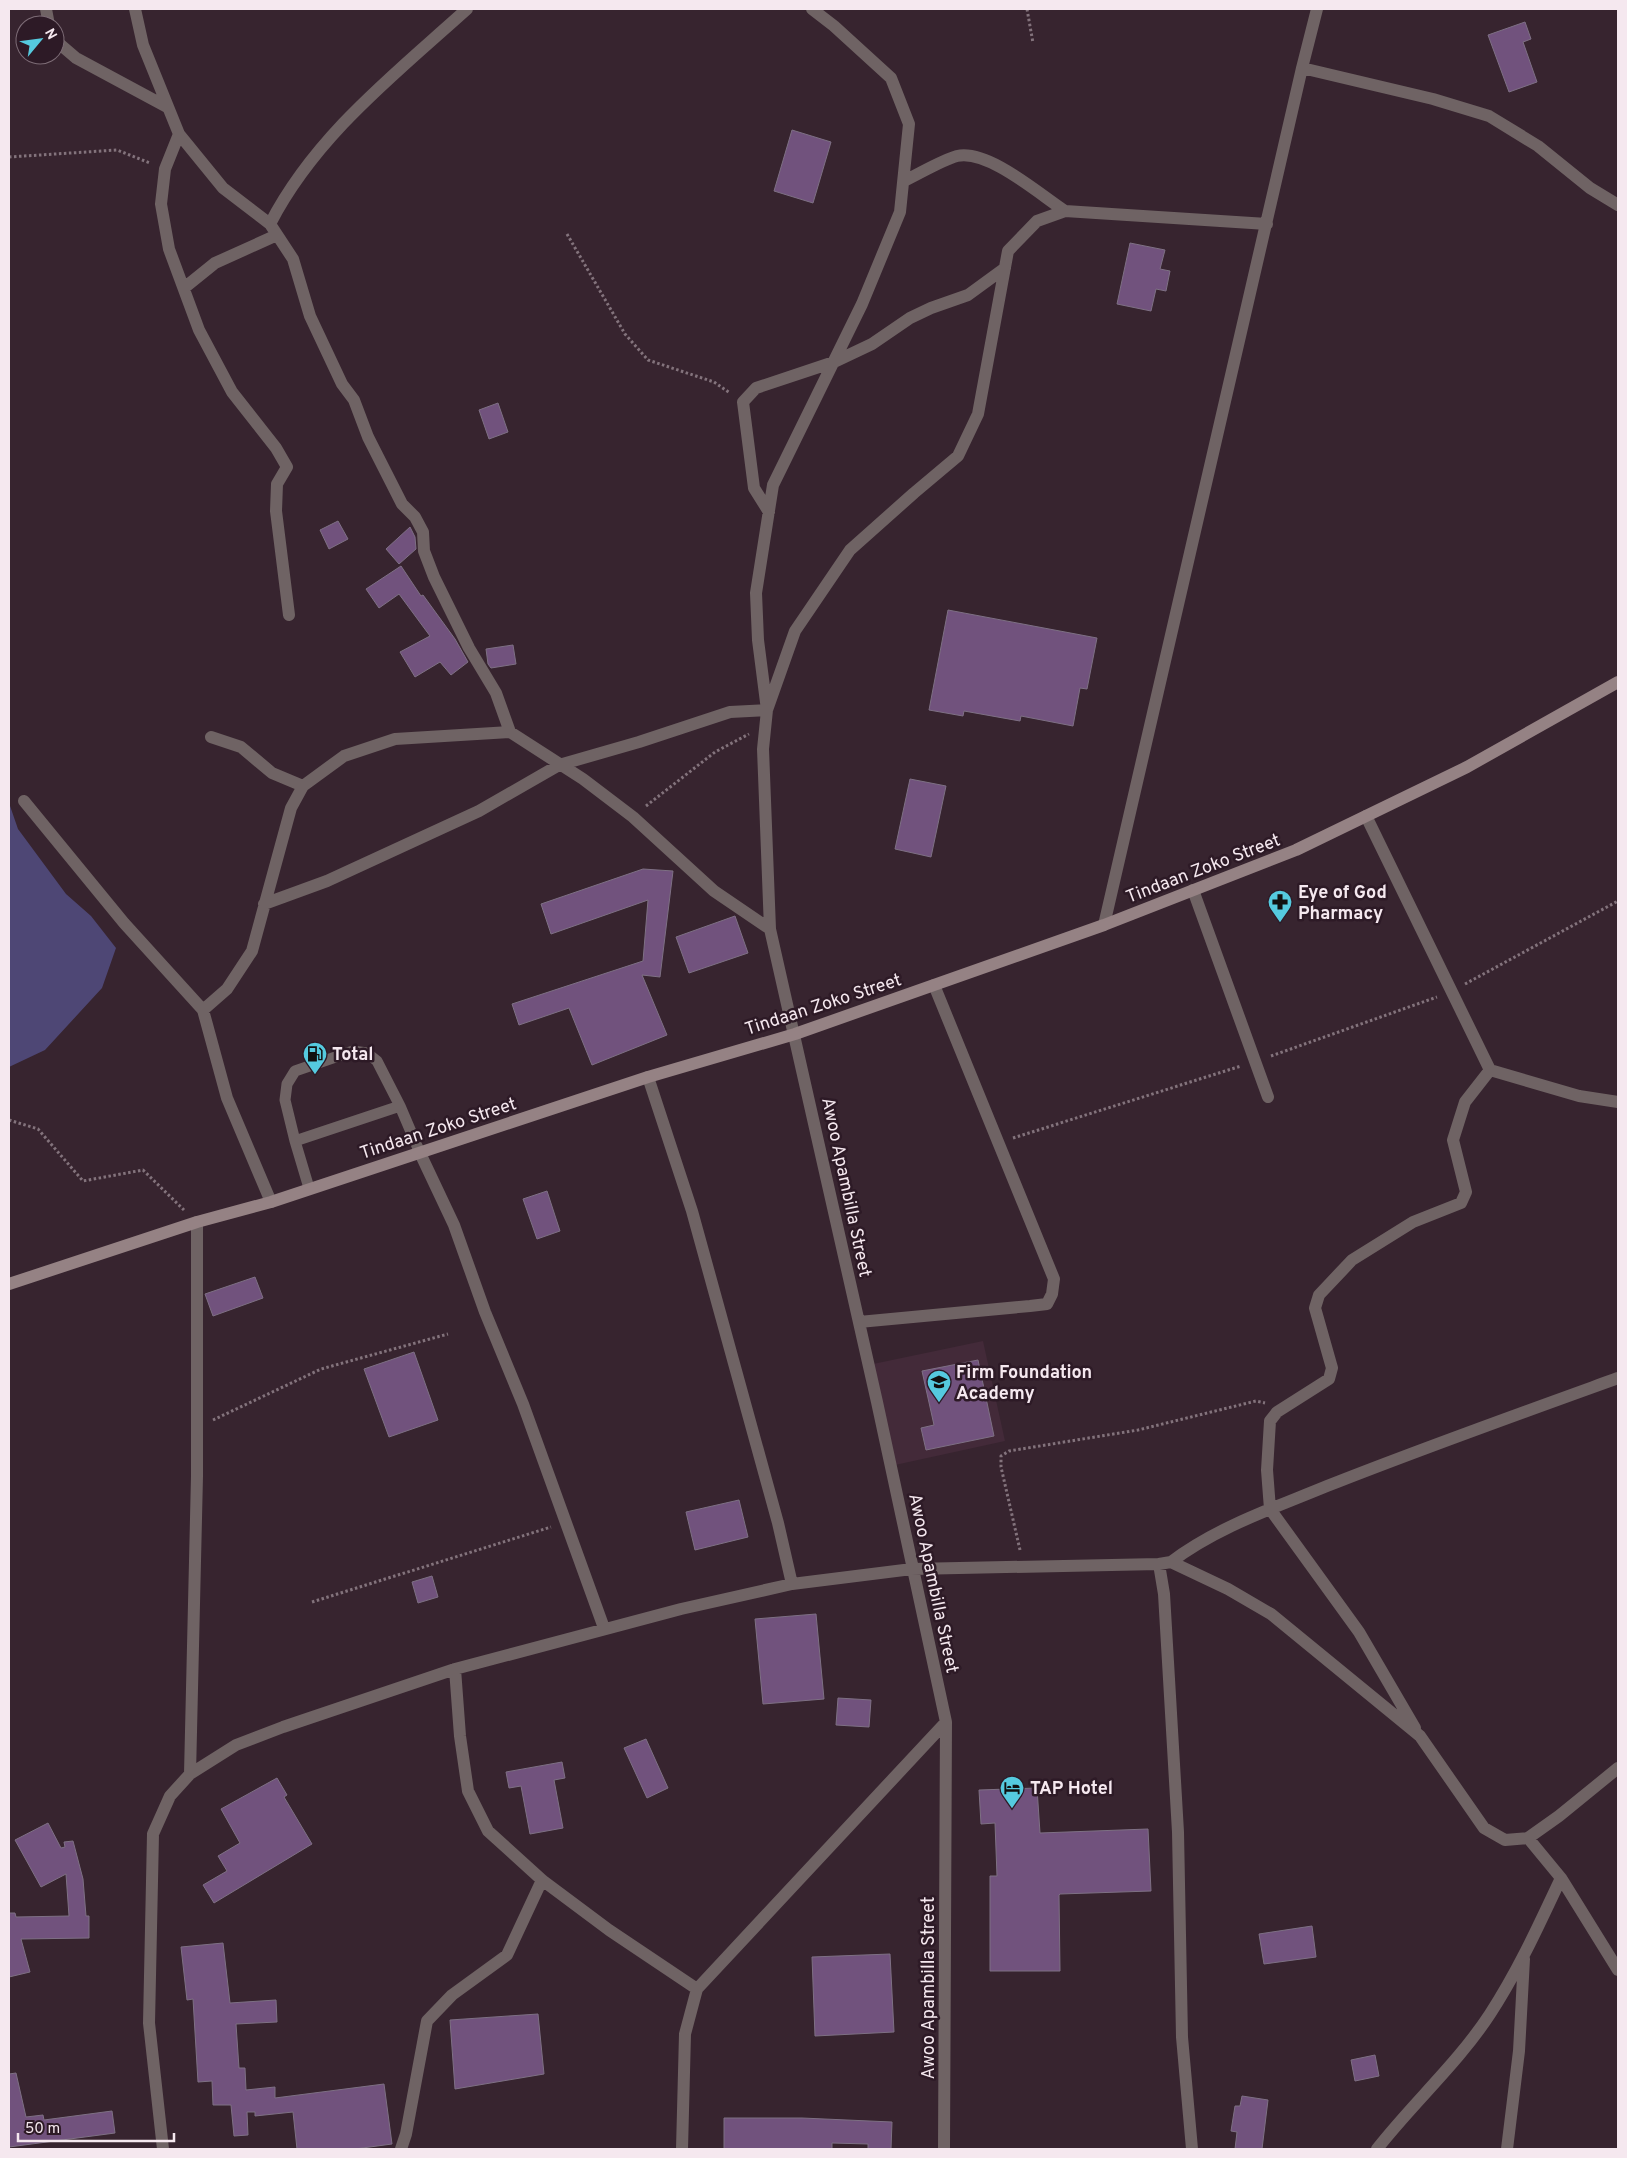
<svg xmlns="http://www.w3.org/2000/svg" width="1627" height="2158" font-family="Overpass,sans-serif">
  <rect width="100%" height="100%" fill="#37242f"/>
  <!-- built -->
  <path fill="#432a39" d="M 983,1341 L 1005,1441 L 895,1465 L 873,1364 Z"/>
  <!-- water -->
  <path fill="#4e4775" d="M 9,803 L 18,829 L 66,894 L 91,916 L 116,948 L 102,988 L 45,1050 L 9,1067 Z"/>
  <!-- building -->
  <path fill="#71527d" stroke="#7e7084" d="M 1525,22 L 1531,39 L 1523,42 L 1537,82 L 1509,92 L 1488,35 Z
    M 792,130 L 831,142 L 813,203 L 774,191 Z
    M 1130,243 L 1165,250 L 1160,269 L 1170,271 L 1166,291 L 1156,289 L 1151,311 L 1117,304 Z
    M 498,403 L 508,432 L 489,439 L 479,410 Z
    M 338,521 L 348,539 L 329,549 L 320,530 Z
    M 410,527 L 415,537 L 416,549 L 399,564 L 386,549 Z
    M 401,566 L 421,596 L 423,595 L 455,639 L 468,662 L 451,675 L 440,662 L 415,677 L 400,652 L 430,636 L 399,594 L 379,608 L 366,589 Z
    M 948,610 L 1097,638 L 1087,689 L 1080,688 L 1073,726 L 1021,716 L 1020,721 L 964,711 L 963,716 L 929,710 Z
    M 513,645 L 516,664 L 491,668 L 488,664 L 486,649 Z
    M 910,779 L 946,786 L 931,857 L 895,849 Z
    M 643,869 L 673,871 L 660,977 L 642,975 L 667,1035 L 592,1065 L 569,1008 L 519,1025 L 512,1004 L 643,961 L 648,900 L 551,934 L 541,904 Z
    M 735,916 L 748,953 L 689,973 L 676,937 Z
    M 547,1191 L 560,1231 L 537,1239 L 523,1199 Z
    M 255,1277 L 263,1298 L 213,1316 L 205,1294 Z
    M 414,1352 L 438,1420 L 389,1437 L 364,1369 Z
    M 978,1360 L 994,1436 L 926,1450 L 921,1428 L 934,1425 L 922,1371 Z
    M 739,1500 L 748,1537 L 695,1550 L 686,1512 Z
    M 432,1576 L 438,1597 L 418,1603 L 412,1582 Z
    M 816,1614 L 824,1699 L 763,1704 L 755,1619 Z
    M 838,1698 L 871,1700 L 869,1727 L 836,1725 Z
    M 646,1739 L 668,1788 L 647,1798 L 624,1748 Z
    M 562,1762 L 565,1778 L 554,1780 L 563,1828 L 530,1834 L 521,1786 L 509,1788 L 506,1772 Z
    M 277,1778 L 287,1795 L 284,1797 L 312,1844 L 214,1903 L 203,1885 L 227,1871 L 218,1856 L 240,1843 L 221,1809 Z
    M 1037,1788 L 1040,1833 L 1148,1829 L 1151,1891 L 1060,1894 L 1059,1895 L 1060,1971 L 990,1971 L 990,1876 L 997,1876 L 995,1823 L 981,1824 L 979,1790 Z
    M 48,1823 L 61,1848 L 65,1847 L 64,1842 L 73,1841 L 83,1879 L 86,1916 L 89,1916 L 89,1938 L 21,1939 L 30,1972 L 9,1977 L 9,1913 L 15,1913 L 16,1917 L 69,1916 L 66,1874 L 41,1887 L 15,1840 Z
    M 1312,1926 L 1316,1957 L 1264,1964 L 1259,1934 Z
    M 223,1943 L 230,2003 L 276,2000 L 277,2022 L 236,2024 L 239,2068 L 245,2068 L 246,2090 L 275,2087 L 275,2098 L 384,2084 L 392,2144 L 355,2149 L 297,2149 L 293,2112 L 255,2116 L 255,2112 L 247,2112 L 248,2135 L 234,2136 L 231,2105 L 213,2105 L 212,2081 L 198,2082 L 193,1999 L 187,2000 L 181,1947 Z
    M 890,1954 L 894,2032 L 815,2036 L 812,1957 Z
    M 538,2014 L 544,2074 L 455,2089 L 450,2020 Z
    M 1375,2055 L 1379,2076 L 1355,2081 L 1351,2060 Z
    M 16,2073 L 26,2117 L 43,2115 L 44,2120 L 112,2111 L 115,2133 L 9,2147 L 9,2074 Z
    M 1242,2096 L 1268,2100 L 1262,2149 L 1235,2149 L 1237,2132 L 1231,2131 L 1235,2106 L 1240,2106 Z
    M 724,2118 L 802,2118 L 892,2122 L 891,2149 L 868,2149 L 868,2144 L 832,2143 L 832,2149 L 724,2149 Z"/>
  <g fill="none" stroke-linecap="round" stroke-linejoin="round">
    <!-- path -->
    <path stroke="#83737c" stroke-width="3" stroke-dasharray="2.5 2.5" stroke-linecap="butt" d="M 1027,9 L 1033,43
      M 9,157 L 117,150 L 150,163
      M 567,234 L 625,334 L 648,360 L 714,382 L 730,393
      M 646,806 L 715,752 L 749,734
      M 1465,984 L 1618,901
      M 1271,1056 L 1437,997
      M 9,1120 L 38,1129 L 83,1181 L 143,1170 L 184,1210
      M 1013,1138 L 1241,1066
      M 213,1420 L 321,1369 L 448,1334
      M 1020,1550 L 1001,1467 L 1001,1456 L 1009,1451 L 1138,1430 L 1256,1401 L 1265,1403
      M 312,1602 L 551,1527"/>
    <!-- service -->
    <path stroke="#6f6364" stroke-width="11" d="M 295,1141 L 400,1106
      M 309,1188 L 295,1141 L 285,1100 L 287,1084 L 295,1071 L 353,1051 L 367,1053 L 377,1061 L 400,1106 L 420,1153"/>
    <!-- minor -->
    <path stroke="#6f6364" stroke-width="12" d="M 46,9 L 49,25
      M 135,9 L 143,45 L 179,134 L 223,188 L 270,224 L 293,259 L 310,316 L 342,384 L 354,400 L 368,437 L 402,504 L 415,517 L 423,532 L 424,551 L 434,577 L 469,648 L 496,693 L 510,732
      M 55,40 L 76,58 L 167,107
      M 1302,68 L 1433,99 L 1489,116 L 1538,146 L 1590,188 L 1618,205
      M 179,134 L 165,169 L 161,204 L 169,249 L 199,330 L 232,392 L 276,448 L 287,467 L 277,484 L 276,511 L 289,615
      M 904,181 C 919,174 942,160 957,156 C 988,149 1039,194 1065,211
      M 270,224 C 315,136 395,74 467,9
      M 184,288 L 215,263 L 277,235
      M 769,512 L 754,488 L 743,402 L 756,388 L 834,362 L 872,344 L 910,318 L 931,308 L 968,295 L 1005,268
      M 211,737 L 241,747 L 272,773 L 303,786 L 344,756 L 395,739 L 510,732 L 583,779 L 633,817 L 714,891 L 770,929
      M 24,801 L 124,923 L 203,1010 L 227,1098 L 271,1202
      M 1366,816 L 1490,1070 L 1579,1096 L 1618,1102
      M 1193,890 L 1268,1097
      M 264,904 L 327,881 L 479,811 L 559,765 L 639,742 L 730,712 L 767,710 L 758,640 L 756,593 L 773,485 L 862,304 L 900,212 L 909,124 L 891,78 L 834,26 L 812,9
      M 1104,925 L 1302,68 L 1317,9
      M 203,1010 L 227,989 L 252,951 L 291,808 L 303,786
      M 648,1077 L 692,1211 L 778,1523 L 792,1584
      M 420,1153 L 454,1225 L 485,1312 L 523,1404 L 604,1628
      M 859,1322 L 1030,1306 L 1047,1304 L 1052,1294 L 1054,1279 L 934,985
      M 1171,1562 C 1217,1527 1274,1508 1327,1486 C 1423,1448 1521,1413 1618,1378
      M 1159,1564 L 1164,1594 L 1178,1832 L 1182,2037 L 1192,2149
      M 455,1669 L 460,1736 L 468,1791 L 488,1831 L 542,1880 L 609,1930 L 697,1989
      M 1415,1728 L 1359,1632 L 1270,1509 L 1267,1470 L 1270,1421 L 1277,1412 L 1329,1379 L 1332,1368 L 1315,1308 L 1319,1295 L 1352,1260 L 1413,1222 L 1461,1203 L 1466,1192 L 1453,1140 L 1465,1102 L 1490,1070
      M 190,1774 L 197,1476 L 197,1222
      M 1528,1838 L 1561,1878 L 1618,1970
      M 163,2149 L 149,2023 L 153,1834 L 170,1796 L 190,1774 L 236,1745 L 283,1727 L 455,1669 L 681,1609 L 792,1584 L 912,1569 L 1159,1564 L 1171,1562 L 1228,1589 L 1271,1614 L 1420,1736 L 1484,1828 L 1505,1840 L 1528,1838 L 1559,1816 L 1618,1768
      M 401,2149 L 406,2134 L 427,2021 L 452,1995 L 507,1955 L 542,1880
      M 682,2149 L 685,2034 L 697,1989 L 946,1722
      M 944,2149 L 946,1722 L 877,1402 L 770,929 L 763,749 L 767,710 L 795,631 L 850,550 L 914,493 L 958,456 L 978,414 L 1008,251 L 1037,221 L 1065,211 L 1267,224
      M 1377,2149 C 1413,2103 1458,2063 1490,2014 C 1518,1971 1539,1925 1561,1878
      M 1507,2149 L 1519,2051 L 1524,1959"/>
    <!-- secondary -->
    <path stroke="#958284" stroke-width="12" d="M 9,1284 L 197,1222 L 271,1202 L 648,1077 L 795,1034 L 1104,925 L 1296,850 L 1467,767 L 1618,682"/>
  </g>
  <!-- icons -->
  <defs>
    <symbol id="pharmacy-pin" viewBox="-11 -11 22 30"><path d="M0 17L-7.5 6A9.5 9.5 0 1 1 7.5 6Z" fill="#55cadf" stroke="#2d1a26"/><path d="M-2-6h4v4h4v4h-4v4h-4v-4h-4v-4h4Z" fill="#111"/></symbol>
    <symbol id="fuel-pin" viewBox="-11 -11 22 30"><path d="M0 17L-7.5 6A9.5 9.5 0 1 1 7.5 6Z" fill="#55cadf" stroke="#2d1a26"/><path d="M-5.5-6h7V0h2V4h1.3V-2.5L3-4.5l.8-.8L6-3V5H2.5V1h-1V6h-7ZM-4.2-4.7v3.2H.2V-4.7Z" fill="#111"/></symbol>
    <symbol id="school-pin" viewBox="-11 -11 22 30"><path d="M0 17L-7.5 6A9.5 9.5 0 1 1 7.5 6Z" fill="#55cadf" stroke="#2d1a26"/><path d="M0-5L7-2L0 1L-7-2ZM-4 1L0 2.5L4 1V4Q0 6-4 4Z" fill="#111"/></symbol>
    <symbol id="hotel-pin" viewBox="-11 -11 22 30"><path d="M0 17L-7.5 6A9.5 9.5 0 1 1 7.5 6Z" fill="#55cadf" stroke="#2d1a26"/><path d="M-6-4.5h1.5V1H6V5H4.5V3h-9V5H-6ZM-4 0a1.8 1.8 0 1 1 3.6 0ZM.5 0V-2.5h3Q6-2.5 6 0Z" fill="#111"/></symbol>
  </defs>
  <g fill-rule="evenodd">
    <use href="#pharmacy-pin" x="1266" y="888" width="28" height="38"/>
    <use href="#fuel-pin" x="301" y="1040" width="28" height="38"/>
    <use href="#school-pin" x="925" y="1368" width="28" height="38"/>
    <use href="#hotel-pin" x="998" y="1774" width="28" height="38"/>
  </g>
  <g text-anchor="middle" stroke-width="5" stroke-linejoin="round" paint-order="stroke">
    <!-- street labels -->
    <g font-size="18" fill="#f5e8ef" stroke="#2d1a26">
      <text transform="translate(1203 868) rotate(-21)" y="6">Tindaan Zoko Street</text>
      <text transform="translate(823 1004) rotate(-18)" y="6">Tindaan Zoko Street</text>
      <text transform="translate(438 1128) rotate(-18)" y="6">Tindaan Zoko Street</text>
      <text transform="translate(847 1187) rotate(78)" y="6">Awoo Apambilla Street</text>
      <text transform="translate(934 1583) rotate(78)" y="6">Awoo Apambilla Street</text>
      <text transform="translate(928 1988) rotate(-90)" y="6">Awoo Apambilla Street</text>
    </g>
    <!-- poi labels -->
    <g font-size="18" font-weight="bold" fill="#f5e8ef" stroke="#2d1a26" text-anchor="start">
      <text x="1298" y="898">Eye of God<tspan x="1298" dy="21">Pharmacy</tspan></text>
      <text x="332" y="1060">Total</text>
      <text x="956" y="1378">Firm Foundation<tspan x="956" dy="21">Academy</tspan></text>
      <text x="1030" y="1794">TAP Hotel</text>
    </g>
  </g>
  <!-- border -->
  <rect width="1627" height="2158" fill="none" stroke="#f5e8ef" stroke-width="20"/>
  <!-- north arrow -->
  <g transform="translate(40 40) rotate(61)"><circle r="24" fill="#2d1a26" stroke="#7d6c76"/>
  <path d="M0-4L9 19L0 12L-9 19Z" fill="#55cadf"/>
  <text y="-8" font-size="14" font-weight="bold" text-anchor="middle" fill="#f5e8ef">N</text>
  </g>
  <!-- scale -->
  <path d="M18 2133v8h156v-8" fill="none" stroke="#f5e8ef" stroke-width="2.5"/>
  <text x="25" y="2133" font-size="15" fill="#f5e8ef" stroke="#2d1a26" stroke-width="4" paint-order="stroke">50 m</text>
</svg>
